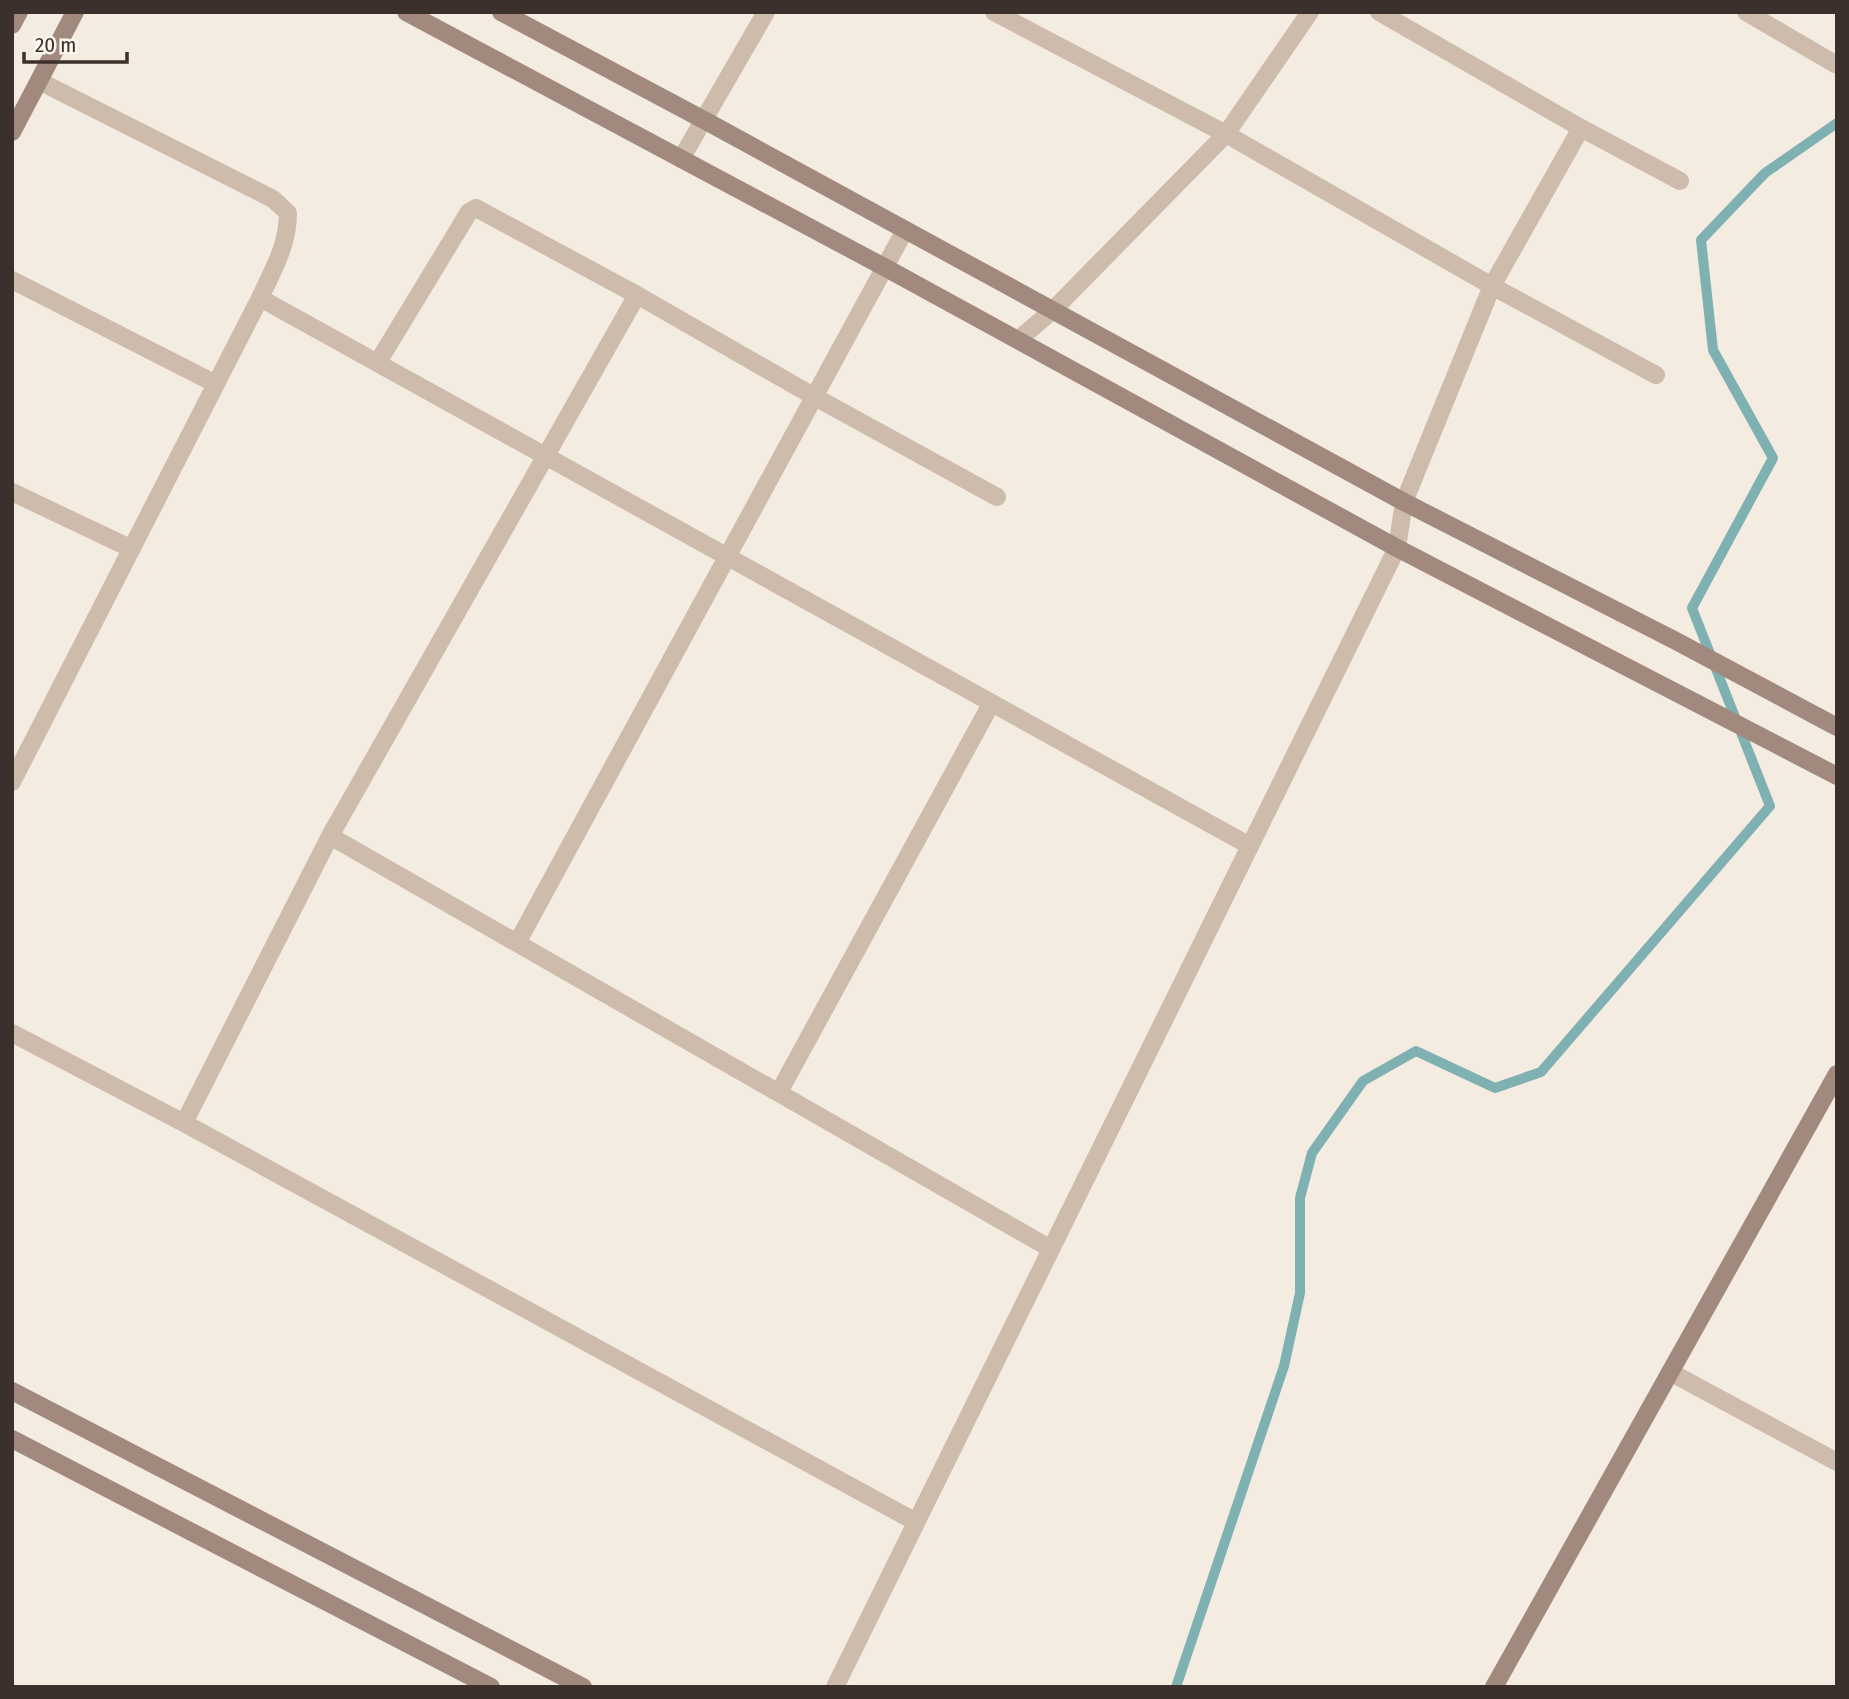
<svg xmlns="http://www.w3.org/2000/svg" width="1849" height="1699" font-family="'Fira Sans Condensed',sans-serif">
  <rect width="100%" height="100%" fill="#f4ebe1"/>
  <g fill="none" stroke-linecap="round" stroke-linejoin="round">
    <!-- stream -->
    <path stroke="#7fb0b2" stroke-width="10" d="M 1176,1687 L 1284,1366 L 1300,1293 L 1300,1198 L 1312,1153 L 1363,1081 L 1416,1051 L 1495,1088 L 1541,1072 L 1770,806 L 1692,608 L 1773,458 L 1713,350 L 1701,240 L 1765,173 L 1837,123"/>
    <!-- street -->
    <path stroke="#cdbbac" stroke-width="18" d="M 994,12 L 1226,134 L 1492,286 L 1656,375
      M 1379,12 L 1581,128 L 1680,181
      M 1746,12 L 1835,64
      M 681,159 L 766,12
      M 12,280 L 216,384
      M 260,298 L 1250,846
      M 1018,340 L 1053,310 L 1226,134 L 1310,12
      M 378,362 L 469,212 L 476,208 L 637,295 L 815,397 L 997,497
      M 12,492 L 132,549
      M 12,782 L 260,298 C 273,270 288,245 288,213 L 273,199 L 39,81
      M 330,836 L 1051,1249
      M 517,943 L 905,230
      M 12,1033 L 184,1123 L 916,1522
      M 779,1092 L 991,704
      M 184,1123 L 330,836 L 637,295
      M 1670,1372 L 1837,1462
      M 835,1687 L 1397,548 L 1404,502 L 1492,286 L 1581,128"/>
    <!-- secondary -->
    <path stroke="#a18a7d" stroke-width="18" d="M 406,12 L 886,268 L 1397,548 L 1837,776
      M 501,12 L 704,120 L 1404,502 L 1676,641 L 1837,727
      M 12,25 L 19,12
      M 12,132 L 75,12
      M 12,1391 L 583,1687
      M 12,1439 L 491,1687
      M 1494,1687 L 1837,1074"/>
  </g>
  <!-- border -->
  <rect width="1849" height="1699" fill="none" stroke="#3b302b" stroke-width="28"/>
  <!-- scale -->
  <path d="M24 52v10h103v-10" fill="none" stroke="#3b302b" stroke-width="3.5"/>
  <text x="35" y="52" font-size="21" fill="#3b302b" stroke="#fbf5ee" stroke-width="5" paint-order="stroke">20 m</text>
</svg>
